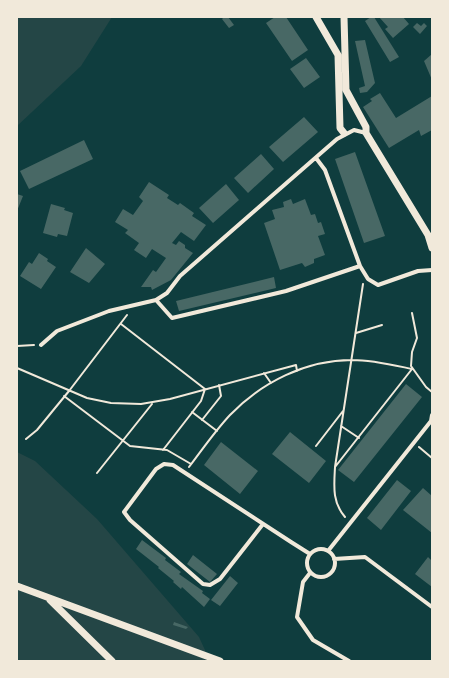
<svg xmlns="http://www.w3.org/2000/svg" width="449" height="678" font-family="Cabin,sans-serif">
  <rect width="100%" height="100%" fill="#0f3d3e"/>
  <!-- green -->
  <path fill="#244646" d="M 17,17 L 112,17 L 81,66 L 17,126 Z
    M 17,452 L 35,461 L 97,519 L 199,637 L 210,661 L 17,661 Z"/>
  <!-- building -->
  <path fill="#486865" d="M 224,17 L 228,17 L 234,25 L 229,28 L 222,19 Z
    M 275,17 L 286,17 L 308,50 L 292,61 L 266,23 Z
    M 371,17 L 374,17 L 399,57 L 390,62 L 365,21 Z
    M 379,17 L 403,17 L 409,24 L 393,38 L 385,29 L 388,27 Z
    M 417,23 L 421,26 L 424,23 L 427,26 L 420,34 L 413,27 Z
    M 365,40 L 375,83 L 367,92 L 360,93 L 359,88 L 365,86 L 355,41 Z
    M 432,54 L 432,80 L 424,61 Z
    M 306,58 L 320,77 L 304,88 L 290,69 Z
    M 380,93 L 396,118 L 432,96 L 432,130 L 421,136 L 419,130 L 389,148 L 363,107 L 372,101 L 370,99 Z
    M 304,117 L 318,132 L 283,162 L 269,147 Z
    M 84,140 L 93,159 L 29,189 L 20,171 Z
    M 355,152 L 385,236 L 364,243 L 335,159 Z
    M 261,154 L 274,169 L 248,193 L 234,178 Z
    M 149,182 L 169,195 L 167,198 L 178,205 L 180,203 L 194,213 L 192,216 L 206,225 L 194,241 L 181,232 L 172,243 L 176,245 L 179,241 L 185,245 L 185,248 L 193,253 L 171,280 L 152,290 L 151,287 L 141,287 L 153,270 L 156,272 L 166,258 L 152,249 L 146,258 L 134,250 L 139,243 L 125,233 L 128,230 L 115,222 L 123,209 L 133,215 L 143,201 L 139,197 Z
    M 226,184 L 239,200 L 213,223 L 199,208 Z
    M 17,194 L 23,196 L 17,211 Z
    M 291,199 L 293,204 L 305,199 L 311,215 L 315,214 L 318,223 L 321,222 L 325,234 L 318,236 L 325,255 L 314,259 L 314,263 L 305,267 L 302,263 L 280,270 L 264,223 L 275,219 L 272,210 L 284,207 L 283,202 Z
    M 51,204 L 65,208 L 64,210 L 73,213 L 67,236 L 58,234 L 57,237 L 43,233 Z
    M 86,248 L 105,264 L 89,283 L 70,272 Z
    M 39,253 L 48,259 L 47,261 L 56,267 L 41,289 L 20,276 L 29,262 L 32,264 Z
    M 274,277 L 276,288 L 179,311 L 176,301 Z
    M 406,384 L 422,397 L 354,482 L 338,470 Z
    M 290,432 L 326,461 L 309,483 L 272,454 Z
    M 221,442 L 258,471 L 240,494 L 204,465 Z
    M 397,480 L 411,491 L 381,530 L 367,518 Z
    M 423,488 L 432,496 L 432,533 L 403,510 Z
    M 142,540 L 166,558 L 165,560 L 181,572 L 179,574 L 203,591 L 202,593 L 210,599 L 204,607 L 182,587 L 181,589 L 173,582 L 174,581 L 158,568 L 159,567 L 136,549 Z
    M 193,555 L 217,574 L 210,582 L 187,564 Z
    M 428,557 L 432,561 L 432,587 L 415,574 Z
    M 230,576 L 238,583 L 220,606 L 211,600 Z
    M 174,622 L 188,627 L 186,629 L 173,625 Z"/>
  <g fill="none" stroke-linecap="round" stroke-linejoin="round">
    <!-- path -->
    <path stroke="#f1e9da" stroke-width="2" d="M 412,313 L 417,338 L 412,352 L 411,366 L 426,387 L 432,392
      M 121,324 L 205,389 L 201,401 L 163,450
      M 356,333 L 382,325
      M 17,346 L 34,345
      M 17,368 L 87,398 L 111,403 L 141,404 L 170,399 L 296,365 L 297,371
      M 264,373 L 271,383
      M 64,396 L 130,446 L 167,450 L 191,464
      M 192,412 L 217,431
      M 202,420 L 221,396 L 219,385
      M 341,426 L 359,438
      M 26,439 L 37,430 L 69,391 L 127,315
      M 316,446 L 343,411
      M 419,447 L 432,458
      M 189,467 C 202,450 215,431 230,415 C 262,382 306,360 352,360 C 373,360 393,365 412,369 L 335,467 L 363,284
      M 335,467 C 334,486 332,502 345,517
      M 97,473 L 152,404"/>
    <!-- minor -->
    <path stroke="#f1e9da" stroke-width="4" d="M 316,158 L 325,170 L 360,266 L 368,279 L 378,285 L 418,271 L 432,270
      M 156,300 L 172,318 L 286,291 L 360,266
      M 41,345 L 57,331 L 109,311 L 156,300 L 167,293 L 180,276 L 337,139 L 354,130 L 366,133
      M 263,524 L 220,579 L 210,585 L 203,584 L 130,520 L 124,512 L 156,469 L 164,464 L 173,465 L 291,542 L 310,554
      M307 563a14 14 0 1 1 28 0a14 14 0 1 1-28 0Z
      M 328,551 L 431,421 L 432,415
      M 334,559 L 365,557 L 432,607
      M 310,573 L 303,582 L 297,617 L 313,640 L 349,661"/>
    <!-- tertiary -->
    <path stroke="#f1e9da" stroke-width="7" d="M 316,17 L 338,55 L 340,128 L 344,133
      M 344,17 L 346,90 L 366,127 L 366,133 L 428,235 L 432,248
      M 17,586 L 220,661
      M 50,600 L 112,661"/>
  </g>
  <!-- border -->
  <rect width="449" height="678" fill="none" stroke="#f1e9da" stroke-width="36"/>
</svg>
